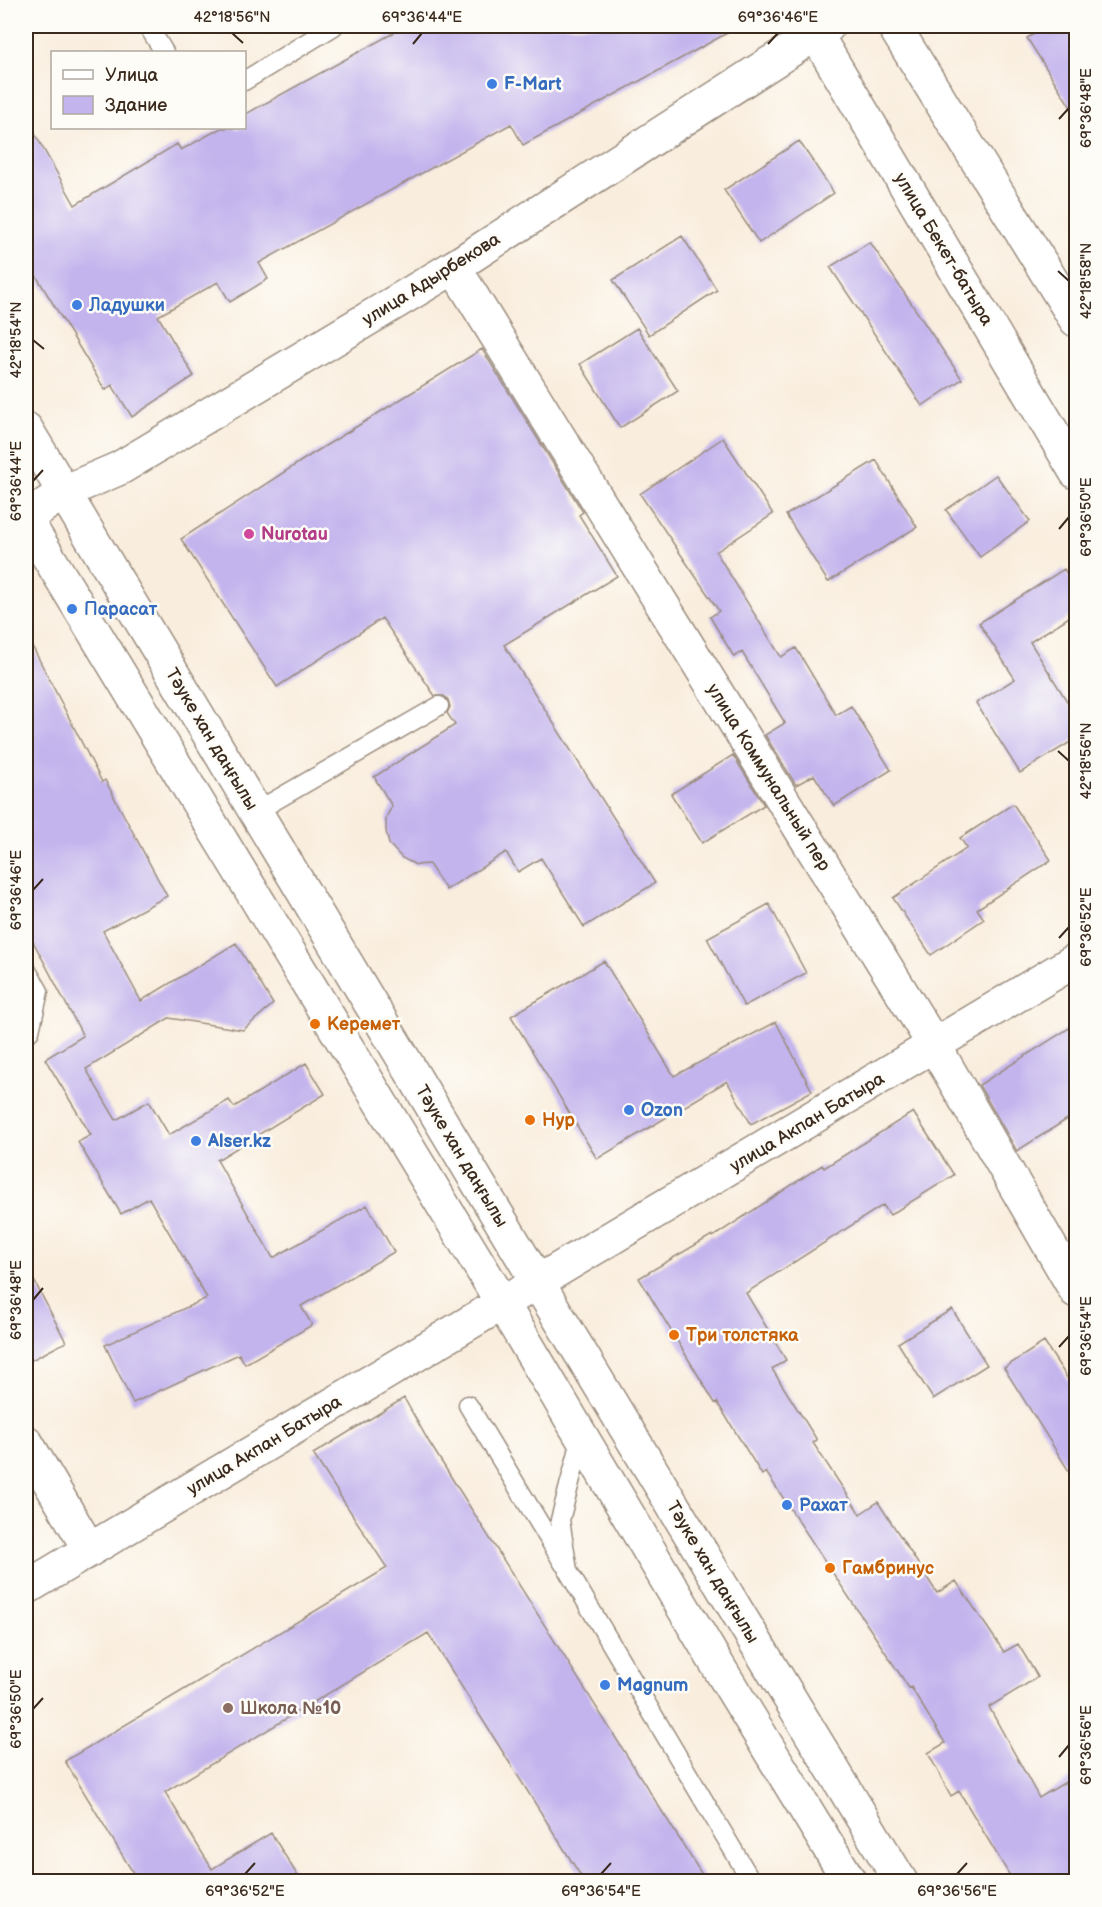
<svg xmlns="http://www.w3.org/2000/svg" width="1102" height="1907" font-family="'Balsamiq Sans',sans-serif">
  <rect width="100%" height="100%" fill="#fdfcf7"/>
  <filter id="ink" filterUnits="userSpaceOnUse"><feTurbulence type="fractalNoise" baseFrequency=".0167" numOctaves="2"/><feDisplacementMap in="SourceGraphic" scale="12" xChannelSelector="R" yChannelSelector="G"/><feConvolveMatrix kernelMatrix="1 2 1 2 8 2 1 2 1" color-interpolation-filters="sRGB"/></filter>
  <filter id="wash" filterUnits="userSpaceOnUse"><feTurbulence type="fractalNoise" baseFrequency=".008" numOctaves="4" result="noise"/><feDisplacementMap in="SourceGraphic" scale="24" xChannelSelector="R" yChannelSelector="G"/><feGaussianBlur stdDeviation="1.35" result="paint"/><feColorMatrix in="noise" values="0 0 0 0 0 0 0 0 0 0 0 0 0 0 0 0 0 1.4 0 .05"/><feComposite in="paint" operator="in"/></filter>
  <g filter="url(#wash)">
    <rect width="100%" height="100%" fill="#f9eddd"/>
    <g id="blocks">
      <!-- building -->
      <path fill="#c3b4ed" d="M 406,26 L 740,26 L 523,145 L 511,124 L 259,263 L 268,279 L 230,302 L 218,282 L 158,316 L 194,376 L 132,417 L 112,385 L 105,390 L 26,259 L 26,118 L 75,205 L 177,144 L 181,150 L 221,128 L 244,128 L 244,115 Z
        M 1048,26 L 1077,26 L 1077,117 L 1027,38 Z
        M 799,141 L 834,193 L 759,243 L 724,190 Z
        M 682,236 L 717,290 L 649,335 L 613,280 Z
        M 870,242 L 962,379 L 922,406 L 830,267 Z
        M 637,328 L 678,391 L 620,428 L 580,364 Z
        M 482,349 L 583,512 L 579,515 L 617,576 L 504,645 L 655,883 L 584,927 L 541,858 L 518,872 L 506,852 L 446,890 L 429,864 L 416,865 L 402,858 L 389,844 L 386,831 L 386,818 L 392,806 L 374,777 L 455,725 L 447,713 L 450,707 L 448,700 L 444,696 L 435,696 L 382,618 L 277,687 L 181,539 L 309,456 Z
        M 723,438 L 773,514 L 716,552 L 781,657 L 796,648 L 836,715 L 851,706 L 891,770 L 834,806 L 814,775 L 796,785 L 765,735 L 785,723 L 742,652 L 734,657 L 710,617 L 719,611 L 640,494 Z
        M 876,460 L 917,527 L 828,582 L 786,515 Z
        M 996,475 L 1030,521 L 980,557 L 946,510 Z
        M 1064,569 L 1077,590 L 1077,612 L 1030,642 L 1077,717 L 1077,738 L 1020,773 L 976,703 L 1015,679 L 979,623 Z
        M 26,634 L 102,782 L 105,780 L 167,896 L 103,931 L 141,1001 L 236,943 L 273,1004 L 243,1030 L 169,1018 L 86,1069 L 116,1120 L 149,1101 L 169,1135 L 229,1100 L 234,1107 L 306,1063 L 325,1094 L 217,1160 L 273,1258 L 367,1205 L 394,1252 L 301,1306 L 312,1325 L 245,1364 L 239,1354 L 133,1403 L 105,1345 L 207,1298 L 149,1198 L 121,1214 L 78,1142 L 91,1135 L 45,1059 L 83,1036 L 26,928 Z
        M 733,755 L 764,805 L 702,843 L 671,794 Z
        M 1013,804 L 1051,860 L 977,909 L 984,919 L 931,955 L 893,898 L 967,848 L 960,838 Z
        M 769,904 L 806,973 L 744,1006 L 707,938 Z
        M 604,961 L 674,1076 L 776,1022 L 812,1091 L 751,1124 L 727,1081 L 597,1159 L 511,1016 Z
        M 1077,1023 L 1077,1113 L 1017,1151 L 979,1085 Z
        M 913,1112 L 954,1175 L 890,1215 L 883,1205 L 746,1293 L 786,1360 L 772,1369 L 817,1440 L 813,1443 L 860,1514 L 878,1502 L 937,1593 L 956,1581 L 1004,1652 L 1018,1644 L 1038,1677 L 989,1707 L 1039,1798 L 1077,1775 L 1077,1881 L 1013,1881 L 959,1791 L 951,1796 L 928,1753 L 945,1743 L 911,1687 L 909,1688 L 766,1472 L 762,1475 L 717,1402 L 715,1403 L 639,1278 L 712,1235 L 713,1237 L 822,1165 L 824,1168 Z
        M 26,1265 L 66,1342 L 26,1363 Z
        M 952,1309 L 987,1365 L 933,1399 L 898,1343 Z
        M 1044,1342 L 1077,1393 L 1077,1484 L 1004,1368 Z
        M 404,1398 L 429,1442 L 706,1881 L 584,1881 L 428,1633 L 165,1792 L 212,1869 L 271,1833 L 301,1881 L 138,1881 L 65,1761 L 387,1568 L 313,1454 Z"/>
    </g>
  </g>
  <g filter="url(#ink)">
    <use href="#blocks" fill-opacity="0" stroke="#9a8c7e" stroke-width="1.5"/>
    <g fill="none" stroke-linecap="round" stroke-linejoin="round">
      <defs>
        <path id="service" d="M 148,26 L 164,52
          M 244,81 L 334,26
          M 255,812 L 439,706
          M 26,969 L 39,991 L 30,1031 L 26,1034
          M 468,1405 L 564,1564
          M 582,1437 L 560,1520 L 568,1571 L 752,1882"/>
        <path id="minor" d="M 811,26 L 1076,472
          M 894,26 L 1076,320
          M 454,267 L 934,1045 L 1076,1291
          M 26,1442 L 89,1549
          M 26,1588 L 1076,960"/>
        <path id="secondary" d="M 26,518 L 64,492 L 120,468 L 454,267 L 828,26"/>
        <path id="primary" d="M 26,429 L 538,1283 L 901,1882
          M 26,520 L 483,1271 L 715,1661 L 850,1882"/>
      </defs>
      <!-- service casing -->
      <use href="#service" stroke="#9a8c7e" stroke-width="21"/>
      <!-- minor casing -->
      <use href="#minor" stroke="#9a8c7e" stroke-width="36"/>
      <!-- secondary casing -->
      <use href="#secondary" stroke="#9a8c7e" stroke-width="36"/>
      <!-- primary casing -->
      <use href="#primary" stroke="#9a8c7e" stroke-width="36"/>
      <!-- service -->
      <use href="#service" stroke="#fff" stroke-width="18"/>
      <!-- minor -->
      <use href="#minor" stroke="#fff" stroke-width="33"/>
      <!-- secondary -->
      <use href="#secondary" stroke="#fff" stroke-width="33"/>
      <!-- primary -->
      <use href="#primary" stroke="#fff" stroke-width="33"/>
    </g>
  </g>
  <!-- ticks -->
  <path fill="none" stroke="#3b2a1e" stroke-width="2" d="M 232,33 L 243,43M 413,44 L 422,33M 768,44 L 778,33M 1059,119 L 1069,108M 1058,271 L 1069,281M 33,340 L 44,349M 33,481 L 43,470M 1059,529 L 1069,517M 1058,751 L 1069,761M 33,890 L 43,879M 1059,938 L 1069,927M 33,1300 L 43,1288M 1059,1347 L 1069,1336M 33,1709 L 43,1698M 1059,1757 L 1069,1745M 245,1874 L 255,1863M 601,1874 L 611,1863M 957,1874 L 967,1863"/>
  <!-- markers -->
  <g fill="#3f7fe0" stroke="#fdfcf7" stroke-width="2">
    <circle cx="492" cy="84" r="6"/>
    <circle cx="77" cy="305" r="6"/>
    <circle cx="72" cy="609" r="6"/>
    <circle cx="629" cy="1110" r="6"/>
    <circle cx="196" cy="1141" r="6"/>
    <circle cx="787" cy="1505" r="6"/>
    <circle cx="605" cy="1685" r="6"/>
  </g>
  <circle fill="#d1479c" stroke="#fdfcf7" stroke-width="2" cx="249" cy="534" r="6"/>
  <g fill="#e8710a" stroke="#fdfcf7" stroke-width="2">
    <circle cx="315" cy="1024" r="6"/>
    <circle cx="530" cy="1120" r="6"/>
    <circle cx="674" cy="1335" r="6"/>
    <circle cx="830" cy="1568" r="6"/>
  </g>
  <circle fill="#8d6e63" stroke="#fdfcf7" stroke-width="2" cx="228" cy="1708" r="6"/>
  <g text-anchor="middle" stroke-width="5" stroke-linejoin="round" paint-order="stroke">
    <!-- shop labels -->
    <g font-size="18" font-weight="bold" fill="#366cbe" stroke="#fdfcf7" text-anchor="start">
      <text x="504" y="90">F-Mart</text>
      <text x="89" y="311">Ладушки</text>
      <text x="84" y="615">Парасат</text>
      <text x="641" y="1116">Ozon</text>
      <text x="208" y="1147">Alser.kz</text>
      <text x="799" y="1511">Рахат</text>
      <text x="617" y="1691">Magnum</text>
    </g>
    <!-- street labels -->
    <g font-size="18" fill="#3b2a1e" stroke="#fdfcf7">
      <text transform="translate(944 249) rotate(59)" y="6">улица Бекет-батыра</text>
      <text transform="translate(431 279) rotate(-32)" y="6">улица Адырбекова</text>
      <text transform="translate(212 739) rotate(59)" y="6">Тәуке хан даңғылы</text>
      <text transform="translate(769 777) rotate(58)" y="6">улица Коммунальный пер</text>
      <text transform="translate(807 1122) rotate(-31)" y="6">улица Акпан Батыра</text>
      <text transform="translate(462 1156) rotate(59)" y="6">Тәуке хан даңғылы</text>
      <text transform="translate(264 1445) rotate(-31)" y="6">улица Акпан Батыра</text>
      <text transform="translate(713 1572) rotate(59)" y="6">Тәуке хан даңғылы</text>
    </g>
    <!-- hotel labels -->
    <g font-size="18" font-weight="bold" fill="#b23c85" stroke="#fdfcf7" text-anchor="start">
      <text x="261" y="540">Nurotau</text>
    </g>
    <!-- food labels -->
    <g font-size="18" font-weight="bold" fill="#c56008" stroke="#fdfcf7" text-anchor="start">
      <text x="327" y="1030">Керемет</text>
      <text x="542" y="1126">Нур</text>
      <text x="686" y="1341">Три толстяка</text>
      <text x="842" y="1574">Гамбринус</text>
    </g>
    <!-- education labels -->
    <g font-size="18" font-weight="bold" fill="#785e54" stroke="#fdfcf7" text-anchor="start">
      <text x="240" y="1714">Школа №10</text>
    </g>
  </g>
  <!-- margin -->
  <rect width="1102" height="1907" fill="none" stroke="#fdfcf7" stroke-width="66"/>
  <!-- legend -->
  <rect x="51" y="51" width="195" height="78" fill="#fdfcf7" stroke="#afa8a0" stroke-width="1.5"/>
  <rect x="63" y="70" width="30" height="9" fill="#ffffff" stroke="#afa8a0" stroke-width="1.5"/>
  <text x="105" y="81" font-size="18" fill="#3b2a1e">Улица</text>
  <rect x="63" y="96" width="30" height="18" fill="#c3b4ed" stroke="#afa8a0" stroke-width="1.5"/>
  <text x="105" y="111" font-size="18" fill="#3b2a1e">Здание</text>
  <rect x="33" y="33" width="1036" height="1841" fill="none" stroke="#3b2a1e" stroke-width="2"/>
  <g font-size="15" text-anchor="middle" fill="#3b2a1e">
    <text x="232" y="22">42°18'56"N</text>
    <text x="422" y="22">69°36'44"E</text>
    <text x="778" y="22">69°36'46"E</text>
    <text transform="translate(1086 108) rotate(-90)" y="5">69°36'48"E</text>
    <text transform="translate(1086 281) rotate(-90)" y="5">42°18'58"N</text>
    <text transform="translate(16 340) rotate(-90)" y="5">42°18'54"N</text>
    <text transform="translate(16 481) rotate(-90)" y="5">69°36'44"E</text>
    <text transform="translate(1086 517) rotate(-90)" y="5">69°36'50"E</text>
    <text transform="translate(1086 761) rotate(-90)" y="5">42°18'56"N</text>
    <text transform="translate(16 890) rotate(-90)" y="5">69°36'46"E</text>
    <text transform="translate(1086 927) rotate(-90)" y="5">69°36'52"E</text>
    <text transform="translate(16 1300) rotate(-90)" y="5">69°36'48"E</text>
    <text transform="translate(1086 1336) rotate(-90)" y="5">69°36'54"E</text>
    <text transform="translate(16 1709) rotate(-90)" y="5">69°36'50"E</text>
    <text transform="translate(1086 1745) rotate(-90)" y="5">69°36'56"E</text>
    <text x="245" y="1896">69°36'52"E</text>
    <text x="601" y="1896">69°36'54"E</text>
    <text x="957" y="1896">69°36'56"E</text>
  </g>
</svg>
